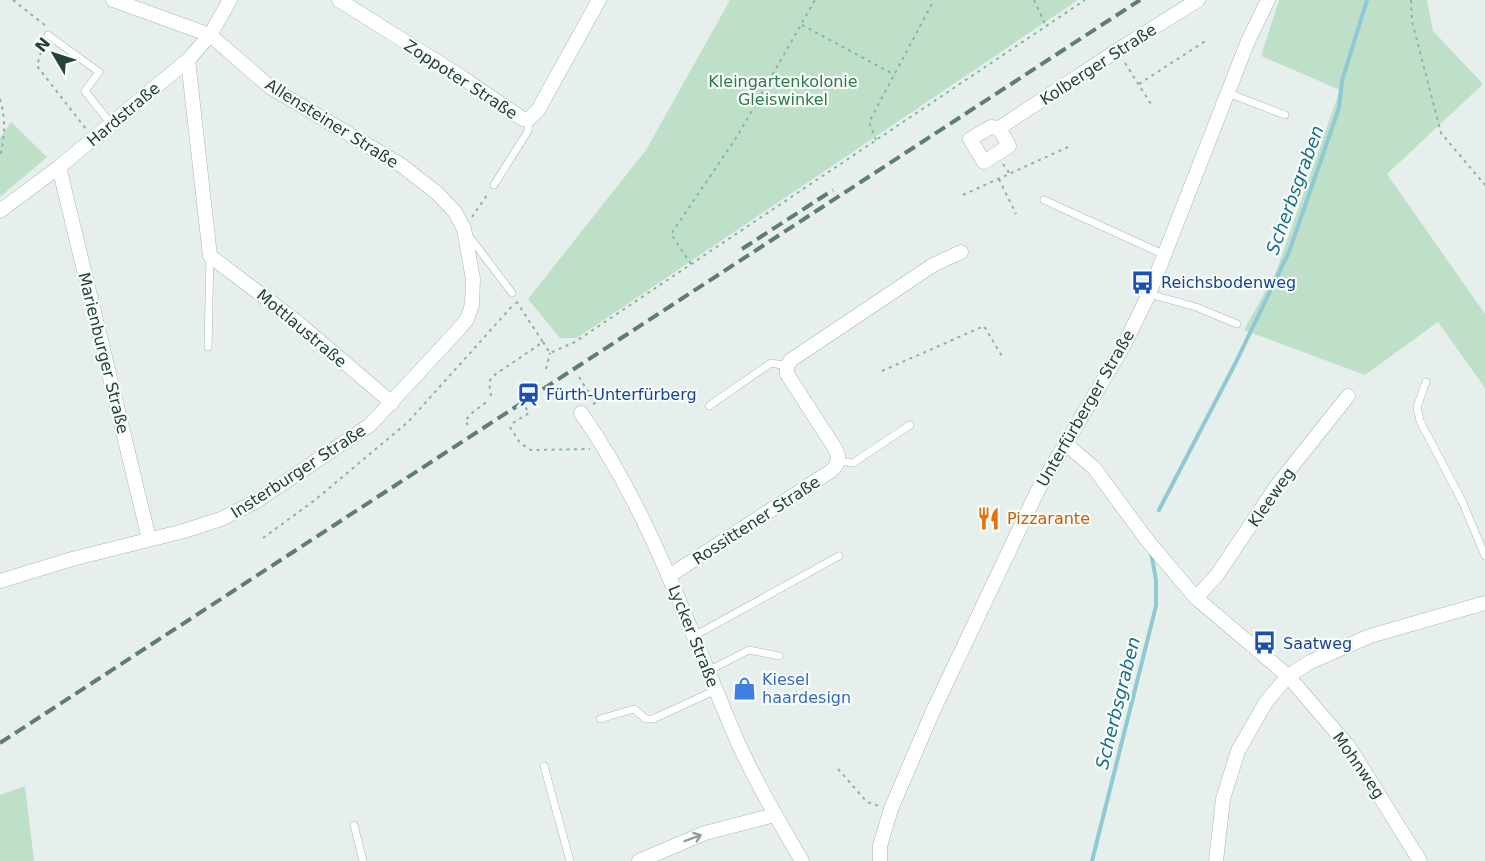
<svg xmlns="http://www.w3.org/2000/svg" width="1485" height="861" font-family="'DejaVu Sans',sans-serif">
  <rect width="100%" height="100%" fill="#e6efeb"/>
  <!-- green -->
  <path fill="#bfe0c8" d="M 730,0 L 1078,0 L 577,338 L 560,338 L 528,299 L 646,150 Z
    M 1279,0 L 1427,0 L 1433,31 L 1483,84 L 1387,174 L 1485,314 L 1485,388 L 1438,322 L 1365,375 L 1244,330 L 1276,272 L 1340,90 L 1261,56 Z
    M 11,122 L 47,157 L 0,197 L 0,138 Z
    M 25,786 L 34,861 L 0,861 L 0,795 Z"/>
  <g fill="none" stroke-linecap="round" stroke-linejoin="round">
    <!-- stream -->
    <path stroke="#8ec9d4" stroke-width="4" d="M 1159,510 L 1235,364 L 1289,252 L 1339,108 L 1342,81 L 1367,0
      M 1092,861 L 1156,606 L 1156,580 L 1151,552"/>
    <defs>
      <path id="lane" d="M 48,35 L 99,72 L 85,91 L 111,124
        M 1228,93 L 1285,115
        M 494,185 L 528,131 L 529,119
        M 1044,200 L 1165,255
        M 469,236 L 512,293
        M 1149,294 L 1196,307 L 1237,324
        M 208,347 L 210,256
        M 1426,382 L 1417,407 L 1420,421 L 1462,501 L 1485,556
        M 709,406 L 771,363 L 787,366
        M 838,461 L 853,463 L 910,425
        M 694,636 L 839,556
        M 708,671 L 749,650 L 779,656
        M 600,719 L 634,709 L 646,719 L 653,719 L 716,690
        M 544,766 L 570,861
        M 354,825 L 363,861"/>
      <path id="street" d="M 339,0 L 460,76 L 523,119 L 529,119 L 538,110 L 599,0
        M 188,60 L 210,256 L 296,321 L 392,403
        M 999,128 L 1009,146 L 984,162 L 970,139 L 991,127 L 999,128 L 1118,50 L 1198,0
        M 59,167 L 149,539
        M 0,211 L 59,167 L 188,60 L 210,35 L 230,0
        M 581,413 C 652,514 690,633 739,745 C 757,785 780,823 802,861
        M 1066,444 L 1094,468 L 1147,540 L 1196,598 L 1288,676 L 1349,747 L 1420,861
        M 669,576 L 831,471 C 838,465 840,458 836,450 L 787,374 L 787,366 L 791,360 L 933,265 L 961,252
        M 0,581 L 72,559 L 184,531 L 221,519 L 255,502 L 370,425 L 458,330 L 467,319 L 472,305 L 473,279 L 464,229 L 455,212 L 437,193 L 401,165 L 270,87 L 210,35 L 113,0
        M 1196,598 L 1217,575 L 1278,484 L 1348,396
        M 639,861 L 705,833 L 775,815
        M 880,861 L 880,846 L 891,809 L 933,711 L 1038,490 L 1123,347 L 1149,294 L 1248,41 L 1268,0
        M 1216,861 L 1223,799 L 1238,751 L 1266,702 L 1288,676 L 1310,662 L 1370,636 L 1485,603"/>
    </defs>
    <!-- lane casing -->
    <use href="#lane" stroke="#a8b8b2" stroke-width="8"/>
    <!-- street casing -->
    <use href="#street" stroke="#a8b8b2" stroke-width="15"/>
    <!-- path -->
    <path stroke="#86b3a5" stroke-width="2" stroke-dasharray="3 4.5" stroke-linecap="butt" d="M 13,0 L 46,26
      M 1034,0 L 1046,26
      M 1411,0 L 1412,21 L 1441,133 L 1485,185
      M 802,25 L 895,75
      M 43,45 L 37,66 L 86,129
      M 1125,63 L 1151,104
      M 1139,84 L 1207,40
      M 0,99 C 6,120 5,136 0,157
      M 876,140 L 869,122 L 934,0
      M 1003,164 L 1010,174
      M 999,179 L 1016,214
      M 963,195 L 1068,147
      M 472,217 L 489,192
      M 691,264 L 671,234 L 738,135 L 815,0
      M 543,342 L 550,353 L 575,342 L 1085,0
      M 546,369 L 550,353
      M 882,371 L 984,326 L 1003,358
      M 579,377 L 595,403 L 593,404
      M 491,396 L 489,382 L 493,376 L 543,342 L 516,301
      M 513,423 L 529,413 L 524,405
      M 468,425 L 465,421 L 473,412 L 488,401
      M 510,427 L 520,443 L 531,450 L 590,449
      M 263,538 L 315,500 L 408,422 L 515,303
      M 838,769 L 867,802 L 879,806"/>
    <!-- lane -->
    <use href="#lane" stroke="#fff" stroke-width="7"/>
    <!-- street -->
    <use href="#street" stroke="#fff" stroke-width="14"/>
    <!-- rail -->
    <path stroke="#5f7d75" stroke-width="4" stroke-dasharray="12 6" stroke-linecap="butt" d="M 742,249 L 833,190
      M 0,743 L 1140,0"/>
  </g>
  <!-- one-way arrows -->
  <defs><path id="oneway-shaft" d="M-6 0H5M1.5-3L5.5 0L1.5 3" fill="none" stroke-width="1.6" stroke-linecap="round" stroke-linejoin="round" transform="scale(1.5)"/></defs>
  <use stroke="#92a09c" href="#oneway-shaft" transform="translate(693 838) rotate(-21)"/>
  <!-- icons -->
  <defs>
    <symbol id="bus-bare" viewBox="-9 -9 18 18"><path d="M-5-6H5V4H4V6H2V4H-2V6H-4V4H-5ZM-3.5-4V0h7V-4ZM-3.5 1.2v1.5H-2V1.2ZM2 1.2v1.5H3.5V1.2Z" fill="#1a4fb4" stroke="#f7fbf9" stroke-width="2.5" paint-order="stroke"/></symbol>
    <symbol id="station-bare" viewBox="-9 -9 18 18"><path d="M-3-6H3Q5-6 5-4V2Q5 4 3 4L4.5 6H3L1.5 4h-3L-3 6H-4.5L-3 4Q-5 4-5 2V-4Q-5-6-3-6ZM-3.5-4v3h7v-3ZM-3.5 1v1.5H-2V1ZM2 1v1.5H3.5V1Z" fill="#1a4fb4" stroke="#f7fbf9" stroke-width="2.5" paint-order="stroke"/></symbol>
    <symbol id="restaurant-bare" viewBox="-9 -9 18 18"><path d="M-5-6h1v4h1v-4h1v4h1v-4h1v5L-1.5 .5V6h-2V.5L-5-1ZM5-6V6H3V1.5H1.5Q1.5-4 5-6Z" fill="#e8710a" stroke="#f7fbf9" stroke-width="2.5" paint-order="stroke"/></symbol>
    <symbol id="shop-bare" viewBox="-9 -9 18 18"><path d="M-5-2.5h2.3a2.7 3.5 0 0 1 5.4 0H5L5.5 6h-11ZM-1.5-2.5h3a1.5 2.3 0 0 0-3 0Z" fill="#3f7fe0" stroke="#f7fbf9" stroke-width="2.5" paint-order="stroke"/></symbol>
  </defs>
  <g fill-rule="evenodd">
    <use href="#bus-bare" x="1126" y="266" width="33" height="33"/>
    <use href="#station-bare" x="512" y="378" width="33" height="33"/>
    <use href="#restaurant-bare" x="972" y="502" width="33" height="33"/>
    <use href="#bus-bare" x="1248" y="626" width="33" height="33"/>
    <use href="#shop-bare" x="728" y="672" width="33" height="33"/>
  </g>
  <g text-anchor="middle" stroke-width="4.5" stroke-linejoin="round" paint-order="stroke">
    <!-- street labels -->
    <g font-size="16" fill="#24423a" stroke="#f7fbf9">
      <text transform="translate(1098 64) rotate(-33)" y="6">Kolberger Straße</text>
      <text transform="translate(461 79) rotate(33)" y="6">Zoppoter Straße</text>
      <text transform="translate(123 114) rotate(-40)" y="6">Hardstraße</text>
      <text transform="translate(332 123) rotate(32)" y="6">Allensteiner Straße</text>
      <text transform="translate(302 328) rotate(40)" y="6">Mottlaustraße</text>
      <text transform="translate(104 353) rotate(76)" y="6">Marienburger Straße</text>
      <text transform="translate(1085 408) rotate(-60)" y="6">Unterfürberger Straße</text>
      <text transform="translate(298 471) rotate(-33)" y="6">Insterburger Straße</text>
      <text transform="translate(1271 497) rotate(-55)" y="6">Kleeweg</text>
      <text transform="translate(756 520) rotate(-33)" y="6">Rossittener Straße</text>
      <text transform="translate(694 636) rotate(68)" y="6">Lycker Straße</text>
      <text transform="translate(1359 765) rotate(55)" y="6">Mohnweg</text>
    </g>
    <!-- park labels -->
    <g font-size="16" fill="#2d7a4b" stroke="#f7fbf9">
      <text x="783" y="87">Kleingartenkolonie<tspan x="783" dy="18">Gleiswinkel</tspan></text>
    </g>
    <!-- transit labels -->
    <g font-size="16" fill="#164399" stroke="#f7fbf9" text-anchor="start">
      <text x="1161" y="288">Reichsbodenweg</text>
      <text x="546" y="400">Fürth-Unterfürberg</text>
      <text x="1283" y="649">Saatweg</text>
    </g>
    <!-- food labels -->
    <g font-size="16" fill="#c56008" stroke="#f7fbf9" text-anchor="start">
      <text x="1007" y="524">Pizzarante</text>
    </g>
    <!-- shop labels -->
    <g font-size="16" fill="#366cbe" stroke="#f7fbf9" text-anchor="start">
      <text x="762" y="685">Kiesel<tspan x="762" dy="18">haardesign</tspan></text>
    </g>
    <!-- water labels -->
    <g font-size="18" font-style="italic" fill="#1c6f80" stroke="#f7fbf9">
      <text transform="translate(1295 190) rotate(-70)" y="6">Scherbsgraben</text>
      <text transform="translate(1118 703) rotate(-76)" y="6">Scherbsgraben</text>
    </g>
  </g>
  <!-- north arrow -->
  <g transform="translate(54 54) rotate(309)" stroke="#f7fbf9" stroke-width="4.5" paint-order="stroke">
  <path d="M0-4.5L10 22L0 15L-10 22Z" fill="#24423a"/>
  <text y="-9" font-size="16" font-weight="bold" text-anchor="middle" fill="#24423a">N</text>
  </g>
</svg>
